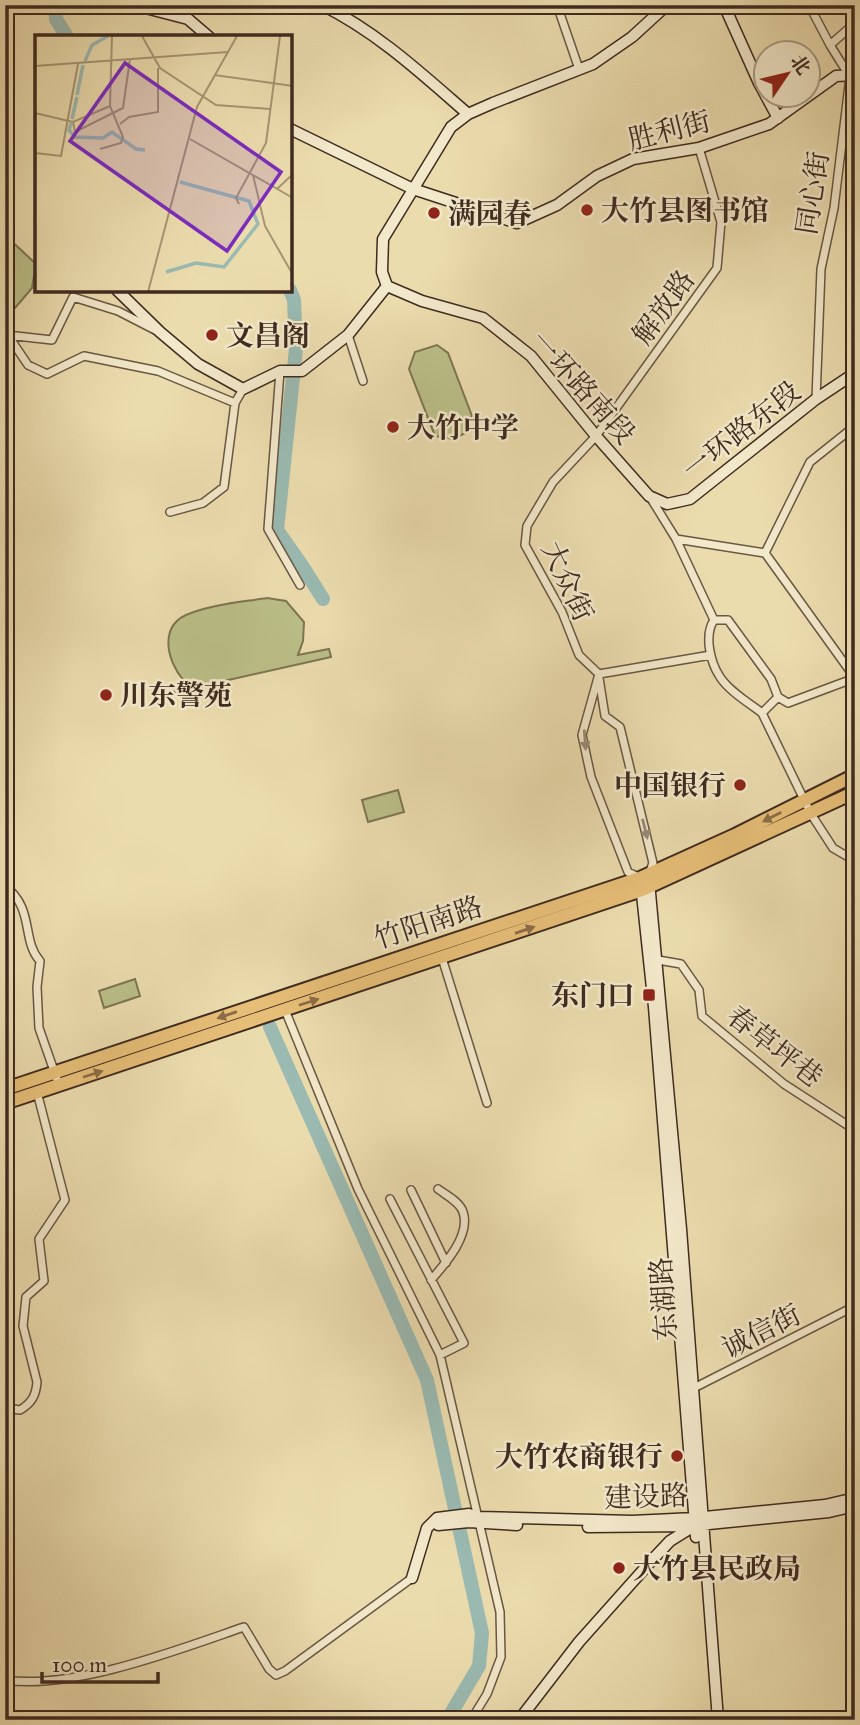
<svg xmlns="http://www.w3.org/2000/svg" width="860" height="1725" font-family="'IM FELL Great Primer','Noto Serif SC',serif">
  <rect width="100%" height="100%" fill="#ebdcae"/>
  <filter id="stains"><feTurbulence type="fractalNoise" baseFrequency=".00286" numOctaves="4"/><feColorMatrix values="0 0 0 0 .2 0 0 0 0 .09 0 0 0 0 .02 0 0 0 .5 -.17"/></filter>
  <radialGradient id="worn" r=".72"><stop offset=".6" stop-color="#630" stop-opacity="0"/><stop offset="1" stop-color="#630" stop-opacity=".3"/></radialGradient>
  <!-- green -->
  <path fill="#bbbf88" stroke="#7d7554" stroke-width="2" d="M 5,235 L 36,264 L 32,288 L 15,308 L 5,310 Z
    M 437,345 L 448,353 L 472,416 L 467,432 L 454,439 L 435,436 L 409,369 L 415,352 Z
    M 267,598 L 286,601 L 304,622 L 303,641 L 298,655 L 329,649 L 331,657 L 175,692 L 174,684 L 184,681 C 166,660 158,624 191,613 C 215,604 242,602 267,598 Z
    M 398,790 L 404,812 L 368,822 L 362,800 Z
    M 135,979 L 140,996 L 104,1008 L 99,991 Z"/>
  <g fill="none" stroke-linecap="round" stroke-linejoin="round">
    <!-- river -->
    <path stroke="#9abab2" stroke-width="14" d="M 55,5 L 56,19 L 67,37
      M 290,290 L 294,300 L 296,349 L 277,530 L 303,567 L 323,599
      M 270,1027 L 427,1380 L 482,1633 L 479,1666 L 447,1720"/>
    <defs>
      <path id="street" d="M 557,5 L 579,69
        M 809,5 L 830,45 L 850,77 L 834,208 L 821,269 L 816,399
        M 830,45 L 855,23
        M 5,331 L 28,365 L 47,374 L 84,356 L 158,371 L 235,403
        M 7,335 L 52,340 L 73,297 L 118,311 L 155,330
        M 348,335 L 363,381
        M 280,371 L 268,529 L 300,585
        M 650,497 L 676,539 L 714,620
        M 170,512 L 203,503 L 224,487 L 235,403 L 243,389
        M 676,539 L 765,553
        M 765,553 L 810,462 L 855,426
        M 765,553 L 855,678
        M 714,620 L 728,620 L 771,679 L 778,697 L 762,713 L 811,814 L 833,848 L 855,861
        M 714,620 C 704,635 710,662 720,677 C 729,691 749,703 762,713
        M 599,674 L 579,655 L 562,612 L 525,545 L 527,526 L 553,482 L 596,436 L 717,268 L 721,222 L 699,148
        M 599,674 L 582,735 L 591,777 L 628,872 L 638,877
        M 599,674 L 711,655
        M 599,678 L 605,716 L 620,727 L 653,863 L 649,874
        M 778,697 L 788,703 L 855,678
        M 5,886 C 35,909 21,940 40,961 L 37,987 L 39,1028 L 59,1085
        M 442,958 L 487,1103
        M 658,960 L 681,964 L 699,990 L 702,1016 L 784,1084 L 855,1130
        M 285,1010 L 358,1189 L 440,1355 L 500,1612 L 501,1657 L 487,1694 L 471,1720
        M 411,1190 L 446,1263
        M 390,1199 L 464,1343 L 440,1355
        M 431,1280 C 445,1264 471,1235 463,1212 C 460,1202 446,1195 438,1189
        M 690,1390 L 855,1306
        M 5,1408 L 20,1410 C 32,1403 36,1395 37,1382 L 23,1326 L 26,1297 L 44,1281 L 39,1239 L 65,1200 L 37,1092
        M 5,1680 C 74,1690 177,1650 244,1627 L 269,1669 L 276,1675 L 285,1671 L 412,1578"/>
      <path id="secondary" d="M 134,5 L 188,19 L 209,37
        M 322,5 C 377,32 422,74 468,114
        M 667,5 L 632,37 L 593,64 L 493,103 L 468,114 L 451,127 L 383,239 L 382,272 L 387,286 L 422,301 L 483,318 L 531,356 L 596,436 L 649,496 L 667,504 L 690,499 L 816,399 L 855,373
        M 724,5 L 759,83 L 778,118
        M 290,129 L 413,189 L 517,223 L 557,205 L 597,176 L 633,159 L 699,148 L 769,124 L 836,76 L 855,75
        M 117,290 L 160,332 L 198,364 L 243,389 L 280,371 L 302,371 L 348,335 L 387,286
        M 649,882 L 681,1229 L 718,1720
        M 641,885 L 654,1007 L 696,1537
        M 438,1525 L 469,1522 L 517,1525
        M 588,1527 L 689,1526 L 829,1512 L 855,1506
        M 412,1578 L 427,1528 L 437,1518 L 469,1514 L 479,1517 L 632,1521 L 695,1518 L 825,1505 L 855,1498
        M 519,1720 L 579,1642 L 653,1559 L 670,1541 L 694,1526"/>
      <path id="highway" d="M 5,1089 L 640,878 L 735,835 L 855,775
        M 5,1103 L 642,890 L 855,792"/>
    </defs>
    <!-- street casing -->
    <use href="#street" stroke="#6a5744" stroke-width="10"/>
    <!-- secondary casing -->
    <use href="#secondary" stroke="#3f2b20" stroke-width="13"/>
    <!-- highway casing -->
    <use href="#highway" stroke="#3f2b20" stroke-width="16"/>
    <!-- street -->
    <use href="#street" stroke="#f2e8ca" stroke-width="7"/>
    <!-- secondary -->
    <use href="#secondary" stroke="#f2e8ca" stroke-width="10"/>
    <!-- highway -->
    <use href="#highway" stroke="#e6be77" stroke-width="12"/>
  </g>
  <!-- one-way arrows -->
  <defs><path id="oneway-solid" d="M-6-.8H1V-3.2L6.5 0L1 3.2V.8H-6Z" transform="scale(1.75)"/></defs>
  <g fill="#988a75">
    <use href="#oneway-solid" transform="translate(585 740) rotate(86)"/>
    <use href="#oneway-solid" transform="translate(645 829) rotate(76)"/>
  </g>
  <g fill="#8a6d47">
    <use href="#oneway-solid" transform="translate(772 817) rotate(153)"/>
    <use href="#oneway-solid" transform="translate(525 930) rotate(-19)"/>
    <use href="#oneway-solid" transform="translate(309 1002) rotate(-18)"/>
    <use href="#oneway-solid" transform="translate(227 1015) rotate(161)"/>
    <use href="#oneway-solid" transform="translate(93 1074) rotate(-18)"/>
  </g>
  <!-- markers -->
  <g fill="#8f2418" stroke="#f2e8ca" stroke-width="2.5">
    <circle cx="587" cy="210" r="7"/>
    <circle cx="434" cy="213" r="7"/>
    <circle cx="212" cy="335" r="7"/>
    <circle cx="393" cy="427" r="7"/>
    <circle cx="106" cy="695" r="7"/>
    <circle cx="740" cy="785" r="7"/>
    <rect x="642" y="988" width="14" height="14" rx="3.5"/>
    <circle cx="677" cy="1456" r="7"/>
    <circle cx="619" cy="1568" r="7"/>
  </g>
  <g text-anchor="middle" stroke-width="5" stroke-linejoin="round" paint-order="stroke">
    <!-- street labels -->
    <g font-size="28" fill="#3f2b20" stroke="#f2e8ca">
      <text transform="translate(669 130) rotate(-14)" y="10">胜利街</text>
      <text transform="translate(812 193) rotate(-81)" y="10">同心街</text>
      <text transform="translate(663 307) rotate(-54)" y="10">解放路</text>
      <text transform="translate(583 387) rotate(48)" y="10">一环路南段</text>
      <text transform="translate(741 430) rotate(-38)" y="10">一环路东段</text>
      <text transform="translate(568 581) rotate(65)" y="10">大众街</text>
      <text transform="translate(428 922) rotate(-18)" y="10">竹阳南路</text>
      <text transform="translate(775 1046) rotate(38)" y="10">春草坪巷</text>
      <text transform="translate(663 1299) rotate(-94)" y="10">东湖路</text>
      <text transform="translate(761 1331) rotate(-27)" y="10">诚信街</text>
      <text transform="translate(646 1496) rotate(-2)" y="10">建设路</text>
    </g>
    <!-- poi labels -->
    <g font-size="28" font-weight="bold" fill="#3f2b20" stroke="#f2e8ca" text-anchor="start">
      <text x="601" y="220">大竹县图书馆</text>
      <text x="448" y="223">满园春</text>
      <text x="226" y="345">文昌阁</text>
      <text x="407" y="437">大竹中学</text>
      <text x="120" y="705">川东警苑</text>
      <text x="726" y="795" text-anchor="end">中国银行</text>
      <text x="635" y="1005" text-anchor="end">东门口</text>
      <text x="663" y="1466" text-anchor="end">大竹农商银行</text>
      <text x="633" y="1578">大竹县民政局</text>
    </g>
  </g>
  <!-- overview -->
  <g transform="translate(35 35)">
    <rect width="257" height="257" fill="#ebdcae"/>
    <path fill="none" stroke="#9abab2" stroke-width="3.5" d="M 50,26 L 57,10 L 73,1M 42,60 L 48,30M 37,84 L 42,62M 36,88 L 34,95 L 40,102 L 68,103 L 77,97 L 101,114 L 110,115M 131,237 L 161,228 L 189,232 L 223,189 L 214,166 L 145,147"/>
    <path fill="none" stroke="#a69575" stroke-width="2" d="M 107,1 L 125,33 L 181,70 L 235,74M 0,31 L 193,17M 179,40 L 258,51M 75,71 L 77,1M 0,78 L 38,87 L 75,71M 38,87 L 40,97 L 88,73 L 95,24M 85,89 L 94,82 L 123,77 L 123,33M 155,104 L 258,163M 65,114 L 86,108 L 88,102 L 75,71M 0,118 L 26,121 L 43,29M 218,140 L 230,191 L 258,240M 242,154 L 258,139M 204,169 L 201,163 L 231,108 L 245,1M 113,257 L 162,72 L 202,1"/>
    <path fill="#7b2cbf" fill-opacity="0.15" stroke="#7b2cbf" stroke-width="3.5" d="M 90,28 L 246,137 L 192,216 L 35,106 Z"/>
    <rect width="257" height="257" fill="none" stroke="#3f2b20" stroke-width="3.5"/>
  </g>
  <!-- margin -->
  <rect width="860" height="1725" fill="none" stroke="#ebdcae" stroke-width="28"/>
  <rect x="7" y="7" width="846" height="1711" fill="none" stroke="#3f2b20" stroke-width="3.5"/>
  <rect x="14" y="14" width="832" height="1697" fill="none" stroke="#3f2b20" stroke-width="2"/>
  <!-- north arrow -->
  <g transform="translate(787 74) rotate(55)"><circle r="33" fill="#f2e8ca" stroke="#aa9c86" stroke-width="2"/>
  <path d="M0-5L12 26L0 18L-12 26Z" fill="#8f2418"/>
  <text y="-10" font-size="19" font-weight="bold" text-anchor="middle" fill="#3f2b20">北</text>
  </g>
  <!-- scale -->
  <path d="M42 1672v10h116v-10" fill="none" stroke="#3f2b20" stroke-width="3.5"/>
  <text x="52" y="1672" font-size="21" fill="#3f2b20" stroke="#f2e8ca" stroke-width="5" paint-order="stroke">100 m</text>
  <rect width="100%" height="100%" filter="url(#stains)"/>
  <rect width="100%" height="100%" fill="url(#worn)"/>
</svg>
